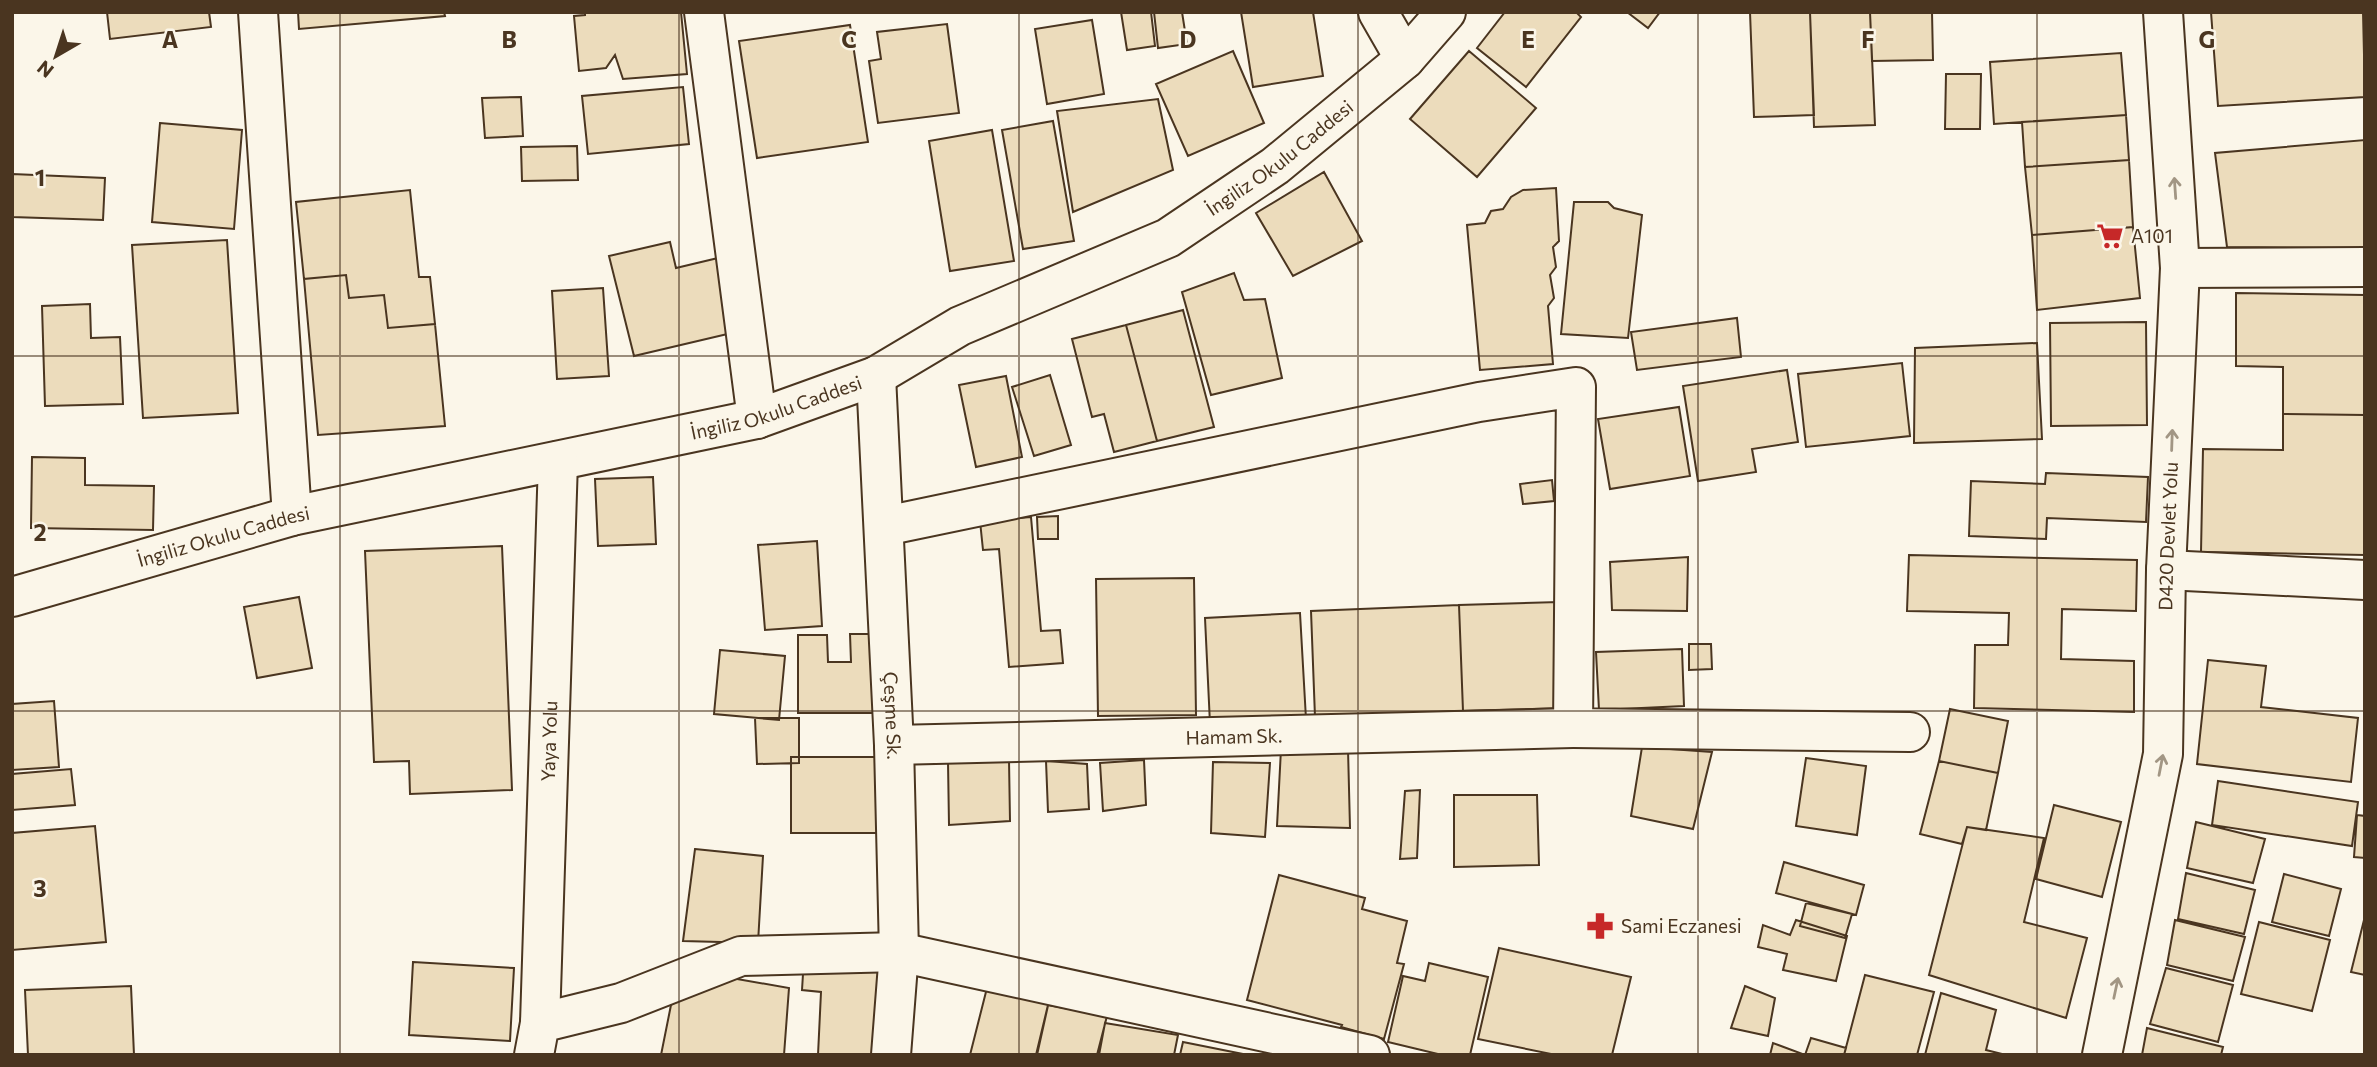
<svg xmlns="http://www.w3.org/2000/svg" width="2377" height="1067" font-family="Commissioner,sans-serif">
  <rect width="100%" height="100%" fill="#fbf6e9"/>
  <!-- building -->
  <path fill="#ecdcbc" stroke="#4a3520" stroke-width="2" d="M 107,12 L 209,12 L 211,27 L 110,39 Z
    M 298,12 L 444,12 L 445,16 L 299,29 Z
    M 585,12 L 681,12 L 687,74 L 623,79 L 615,55 L 606,68 L 579,71 L 574,16 L 585,15 Z
    M 1121,12 L 1151,12 L 1155,46 L 1127,50 Z
    M 1154,12 L 1182,12 L 1187,44 L 1158,48 Z
    M 1241,12 L 1313,12 L 1323,76 L 1253,87 Z
    M 1505,12 L 1576,12 L 1581,17 L 1526,87 L 1477,48 Z
    M 1627,12 L 1660,12 L 1648,28 Z
    M 1750,12 L 1810,12 L 1814,115 L 1754,117 Z
    M 1810,12 L 1870,12 L 1875,125 L 1814,127 Z
    M 1870,12 L 1932,12 L 1933,60 L 1872,61 Z
    M 2211,12 L 2363,12 L 2365,97 L 2218,106 Z
    M 1092,20 L 1104,94 L 1047,104 L 1035,29 Z
    M 947,24 L 959,113 L 878,123 L 869,61 L 881,59 L 877,32 Z
    M 850,25 L 868,142 L 757,158 L 739,41 Z
    M 1233,51 L 1264,123 L 1188,156 L 1156,84 Z
    M 1469,51 L 1536,108 L 1477,177 L 1410,119 Z
    M 2121,53 L 2126,115 L 1994,124 L 1990,62 Z
    M 1946,74 L 1981,74 L 1980,129 L 1945,129 Z
    M 683,87 L 689,144 L 588,154 L 582,96 Z
    M 521,97 L 523,136 L 485,138 L 482,98 Z
    M 1158,99 L 1173,170 L 1073,212 L 1057,111 Z
    M 2126,115 L 2129,160 L 2025,167 L 2022,122 Z
    M 1053,121 L 1074,241 L 1023,249 L 1002,130 Z
    M 160,123 L 242,130 L 234,229 L 152,222 Z
    M 992,130 L 1014,261 L 950,271 L 929,141 Z
    M 2365,140 L 2365,248 L 2227,247 L 2215,153 Z
    M 577,146 L 578,180 L 522,181 L 521,147 Z
    M 2129,160 L 2133,227 L 2032,235 L 2025,167 Z
    M 1324,172 L 1362,241 L 1293,276 L 1256,213 Z
    M 12,174 L 105,178 L 103,220 L 12,217 Z
    M 1556,188 L 1559,241 L 1553,247 L 1556,267 L 1550,275 L 1554,298 L 1548,306 L 1553,364 L 1480,370 L 1467,225 L 1485,223 L 1491,211 L 1503,209 L 1511,197 L 1523,190 Z
    M 410,190 L 419,277 L 430,277 L 435,324 L 388,328 L 384,295 L 349,298 L 346,275 L 304,279 L 296,202 Z
    M 1574,202 L 1608,202 L 1614,208 L 1642,215 L 1628,338 L 1561,334 Z
    M 2133,227 L 2140,298 L 2037,310 L 2032,235 Z
    M 227,240 L 238,413 L 143,418 L 132,245 Z
    M 670,242 L 676,268 L 718,258 L 736,332 L 634,356 L 609,256 Z
    M 1234,273 L 1244,300 L 1265,299 L 1282,378 L 1211,395 L 1182,292 Z
    M 346,275 L 349,298 L 384,295 L 388,328 L 435,324 L 445,426 L 318,435 L 304,279 Z
    M 603,288 L 609,376 L 557,379 L 552,291 Z
    M 2236,293 L 2365,295 L 2365,415 L 2283,414 L 2283,367 L 2236,366 Z
    M 90,304 L 91,338 L 120,337 L 123,404 L 45,406 L 42,306 Z
    M 1183,310 L 1214,427 L 1157,441 L 1126,325 Z
    M 1737,318 L 1741,357 L 1637,370 L 1631,332 Z
    M 2146,322 L 2147,425 L 2051,426 L 2050,323 Z
    M 1126,325 L 1157,441 L 1114,452 L 1104,414 L 1092,417 L 1072,339 Z
    M 2037,343 L 2042,439 L 1914,443 L 1915,348 Z
    M 1902,363 L 1910,436 L 1806,447 L 1798,374 Z
    M 1787,370 L 1798,442 L 1752,449 L 1756,472 L 1698,481 L 1683,386 Z
    M 1050,375 L 1071,445 L 1034,456 L 1012,387 Z
    M 1006,376 L 1022,457 L 976,467 L 959,385 Z
    M 1679,407 L 1690,476 L 1610,489 L 1598,419 Z
    M 2283,414 L 2365,415 L 2365,555 L 2201,552 L 2203,449 L 2283,450 Z
    M 32,457 L 85,458 L 85,485 L 154,486 L 153,530 L 31,528 Z
    M 2046,473 L 2148,477 L 2146,522 L 2047,518 L 2046,539 L 1969,536 L 1971,481 L 2045,484 Z
    M 653,477 L 656,544 L 598,546 L 595,479 Z
    M 1552,480 L 1554,501 L 1523,504 L 1520,484 Z
    M 1058,516 L 1058,539 L 1038,539 L 1037,517 Z
    M 1031,517 L 1041,631 L 1060,630 L 1063,663 L 1009,667 L 999,549 L 983,550 L 980,521 Z
    M 817,541 L 822,626 L 765,630 L 758,545 Z
    M 502,546 L 512,790 L 410,794 L 409,761 L 374,762 L 365,551 Z
    M 1909,555 L 2137,560 L 2136,611 L 2062,609 L 2061,659 L 2134,661 L 2134,712 L 1974,708 L 1975,645 L 2008,645 L 2009,613 L 1907,611 Z
    M 1688,557 L 1687,611 L 1612,610 L 1610,562 Z
    M 1194,578 L 1196,715 L 1098,716 L 1096,579 Z
    M 299,597 L 312,668 L 257,678 L 244,607 Z
    M 1559,602 L 1564,708 L 1463,711 L 1459,605 Z
    M 1459,605 L 1463,711 L 1315,717 L 1311,611 Z
    M 1300,613 L 1306,719 L 1210,724 L 1205,618 Z
    M 850,634 L 882,634 L 883,713 L 798,713 L 798,635 L 827,635 L 828,662 L 851,662 Z
    M 1689,644 L 1711,644 L 1712,669 L 1689,670 Z
    M 1682,649 L 1684,706 L 1599,710 L 1596,652 Z
    M 720,650 L 785,656 L 779,720 L 714,714 Z
    M 2208,660 L 2266,666 L 2261,707 L 2358,718 L 2351,782 L 2197,764 Z
    M 54,701 L 59,767 L 12,770 L 12,704 Z
    M 1950,709 L 2008,721 L 1998,773 L 1939,761 Z
    M 755,718 L 799,718 L 799,763 L 757,764 Z
    M 1642,747 L 1712,752 L 1693,829 L 1631,816 Z
    M 1281,749 L 1348,749 L 1350,828 L 1277,826 Z
    M 791,757 L 887,757 L 887,833 L 791,833 Z
    M 1806,758 L 1866,766 L 1857,835 L 1796,826 Z
    M 1009,760 L 1010,821 L 949,825 L 948,762 Z
    M 1144,760 L 1146,805 L 1103,811 L 1100,763 Z
    M 1046,761 L 1087,764 L 1089,809 L 1048,812 Z
    M 1939,761 L 1998,773 L 1986,830 L 1967,827 L 1962,844 L 1920,834 Z
    M 1213,762 L 1270,763 L 1265,837 L 1211,833 Z
    M 71,769 L 75,805 L 12,810 L 12,774 Z
    M 2218,781 L 2358,802 L 2352,846 L 2212,825 Z
    M 1420,790 L 1417,858 L 1400,859 L 1405,791 Z
    M 1454,795 L 1537,795 L 1539,865 L 1454,867 Z
    M 2054,805 L 2121,822 L 2102,897 L 2036,879 Z
    M 2357,815 L 2365,816 L 2365,858 L 2354,857 Z
    M 2196,822 L 2265,839 L 2253,883 L 2187,868 Z
    M 95,826 L 106,942 L 12,950 L 12,833 Z
    M 1967,827 L 2044,838 L 2024,922 L 2087,938 L 2066,1018 L 1929,975 Z
    M 695,849 L 763,856 L 758,943 L 683,941 Z
    M 1784,862 L 1864,885 L 1856,915 L 1776,893 Z
    M 2186,873 L 2255,890 L 2244,934 L 2178,919 Z
    M 2284,874 L 2341,889 L 2329,936 L 2272,922 Z
    M 1279,875 L 1365,898 L 1362,909 L 1407,921 L 1397,963 L 1404,964 L 1384,1039 L 1341,1027 L 1342,1025 L 1247,1000 Z
    M 1806,903 L 1852,914 L 1845,938 L 1800,926 Z
    M 2365,916 L 2365,975 L 2351,972 Z
    M 1796,920 L 1847,936 L 1836,981 L 1783,970 L 1787,954 L 1758,947 L 1763,925 L 1790,935 Z
    M 2175,920 L 2245,937 L 2233,981 L 2167,965 Z
    M 2259,922 L 2330,940 L 2312,1011 L 2241,994 Z
    M 1499,948 L 1631,977 L 1612,1055 L 1556,1055 L 1478,1039 Z
    M 804,958 L 896,965 L 892,1055 L 818,1055 L 821,992 L 802,990 Z
    M 413,962 L 514,968 L 510,1041 L 409,1035 Z
    M 1429,963 L 1488,977 L 1470,1055 L 1442,1055 L 1388,1042 L 1403,976 L 1425,981 Z
    M 2166,968 L 2233,985 L 2218,1042 L 2150,1024 Z
    M 1865,975 L 1934,992 L 1917,1055 L 1844,1055 Z
    M 720,976 L 789,988 L 784,1055 L 661,1055 L 671,1005 Z
    M 989,980 L 1051,992 L 1037,1055 L 970,1055 Z
    M 131,986 L 134,1055 L 28,1055 L 25,990 Z
    M 1745,986 L 1775,998 L 1768,1036 L 1731,1028 Z
    M 1941,993 L 1996,1010 L 1986,1050 L 2006,1055 L 1925,1055 Z
    M 1048,1005 L 1107,1016 L 1097,1055 L 1036,1055 Z
    M 1105,1023 L 1178,1035 L 1174,1055 L 1099,1055 Z
    M 2147,1028 L 2223,1047 L 2221,1055 L 2142,1055 Z
    M 1811,1038 L 1846,1048 L 1844,1055 L 1770,1055 L 1773,1043 L 1805,1055 Z
    M 1183,1042 L 1248,1055 L 1180,1055 Z"/>
  <g fill="none" stroke-linecap="round" stroke-linejoin="round">
    <defs>
      <g id="minor">
        <path d="M 258,12 L 292,516"/>
        <path d="M 704,12 L 757,419"/>
        <path d="M 1378,12 L 1405,59"/>
        <path d="M 2180,268 L 2365,267"/>
        <path id="s1" d="M 876,376 L 894,745 L 899,952 L 891,1055"/>
        <path d="M 885,526 L 1479,402 L 1576,387 L 1573,728 L 1910,732"/>
        <path d="M 2166,570 L 2365,580"/>
        <path id="s2" d="M 12,597 L 292,516 L 757,419 L 876,376 L 960,326 L 1168,238 L 1275,166 L 1405,59 L 1446,12"/>
        <path id="s3" d="M 894,745 L 1573,728"/>
        <path id="s4" d="M 540,1023 L 558,461"/>
        <path d="M 534,1055 L 540,1023 L 621,1003 L 741,956 L 899,952 L 1370,1055"/>
        <path id="s5" d="M 2102,1055 L 2163,754 L 2166,570 L 2180,268 L 2163,12"/>
      </g>
    </defs>
    <!-- minor casing -->
    <use href="#minor" stroke="#4a3520" stroke-width="42"/>
    <!-- minor -->
    <use href="#minor" stroke="#fbf6e9" stroke-width="38"/>
  </g>
  <!-- one-way arrows -->
  <defs><path id="oneway-shaft" d="M-6 0H5M1.5-3L5.5 0L1.5 3" fill="none" stroke-width="1.6" stroke-linecap="round" stroke-linejoin="round" transform="scale(1.75)"/></defs>
  <g stroke="#a29684">
    <use href="#oneway-shaft" transform="translate(2175 188) rotate(-94)"/>
    <use href="#oneway-shaft" transform="translate(2172 440) rotate(-88)"/>
    <use href="#oneway-shaft" transform="translate(2161 765) rotate(-79)"/>
    <use href="#oneway-shaft" transform="translate(2116 988) rotate(-78)"/>
  </g>
  <!-- grid -->
  <path fill="none" stroke="#4a3520" stroke-width="2" stroke-opacity="0.55" d="M 340,12 L 340,1055M 679,12 L 679,1055M 1019,12 L 1019,1055M 1358,12 L 1358,1055M 1698,12 L 1698,1055M 2037,12 L 2037,1055M 12,356 L 2365,356M 12,711 L 2365,711"/>
  <!-- icons -->
  <defs>
    <symbol id="supermarket-bare" viewBox="-9 -9 18 18"><path d="M-6-5.5h2.5l.6 2H6L4.5 2H-2.5L-4.4-4H-6ZM-1.5 3.2a1.3 1.3 0 1 0 .1 0ZM3 3.2a1.3 1.3 0 1 0 .1 0Z" fill="#c62828" stroke="#fbf6e9" stroke-width="2.5" paint-order="stroke"/></symbol>
    <symbol id="pharmacy-bare" viewBox="-9 -9 18 18"><path d="M-2-6h4v4h4v4h-4v4h-4v-4h-4v-4h4Z" fill="#c62828" stroke="#fbf6e9" stroke-width="2.5" paint-order="stroke"/></symbol>
  </defs>
  <g fill-rule="evenodd">
    <use href="#supermarket-bare" x="2091" y="217" width="38" height="38"/>
    <use href="#pharmacy-bare" x="1581" y="907" width="38" height="38"/>
  </g>
  <g text-anchor="middle" stroke-width="5" stroke-linejoin="round" paint-order="stroke">
    <!-- street labels -->
    <g font-size="19" fill="#4a3520" stroke="#fbf6e9">
      <text dy="7" stroke="none"><textPath href="#s2" startOffset="1354">İngiliz Okulu Caddesi</textPath></text>
      <text dy="7" stroke="none"><textPath href="#s2" startOffset="788">İngiliz Okulu Caddesi</textPath></text>
      <text dy="7" stroke="none"><textPath href="#s5" startOffset="525">D420 Devlet Yolu</textPath></text>
      <text dy="7" stroke="none"><textPath href="#s2" startOffset="220">İngiliz Okulu Caddesi</textPath></text>
      <text dy="7" stroke="none"><textPath href="#s1" startOffset="340">Çeşme Sk.</textPath></text>
      <text dy="7" stroke="none"><textPath href="#s3" startOffset="340">Hamam Sk.</textPath></text>
      <text dy="7" stroke="none"><textPath href="#s4" startOffset="282">Yaya Yolu</textPath></text>
    </g>
    <!-- poi labels -->
    <g font-size="19" fill="#4a3520" stroke="#fbf6e9" text-anchor="start">
      <text x="2131" y="243">A101</text>
      <text x="1621" y="933">Sami Eczanesi</text>
    </g>
  </g>
  <g font-size="23" text-anchor="middle" font-weight="bold" fill="#4a3520" stroke="#fbf6e9" stroke-width="5" stroke-linejoin="round" paint-order="stroke">
    <text x="170" y="48">A</text>
    <text x="509" y="48">B</text>
    <text x="849" y="48">C</text>
    <text x="1188" y="48">D</text>
    <text x="1528" y="48">E</text>
    <text x="1868" y="48">F</text>
    <text x="2207" y="48">G</text>
    <text x="40" y="186">1</text>
    <text x="40" y="541">2</text>
    <text x="40" y="897">3</text>
  </g>
  <!-- border -->
  <rect width="2377" height="1067" fill="none" stroke="#4a3520" stroke-width="28"/>
  <!-- north arrow -->
  <g transform="translate(56 56) rotate(219)" stroke="#fbf6e9" stroke-width="5" paint-order="stroke">
  <path d="M0-5L12 26L0 18L-12 26Z" fill="#4a3520"/>
  <text y="-10" font-size="19" font-weight="bold" text-anchor="middle" fill="#4a3520">N</text>
  </g>
</svg>
